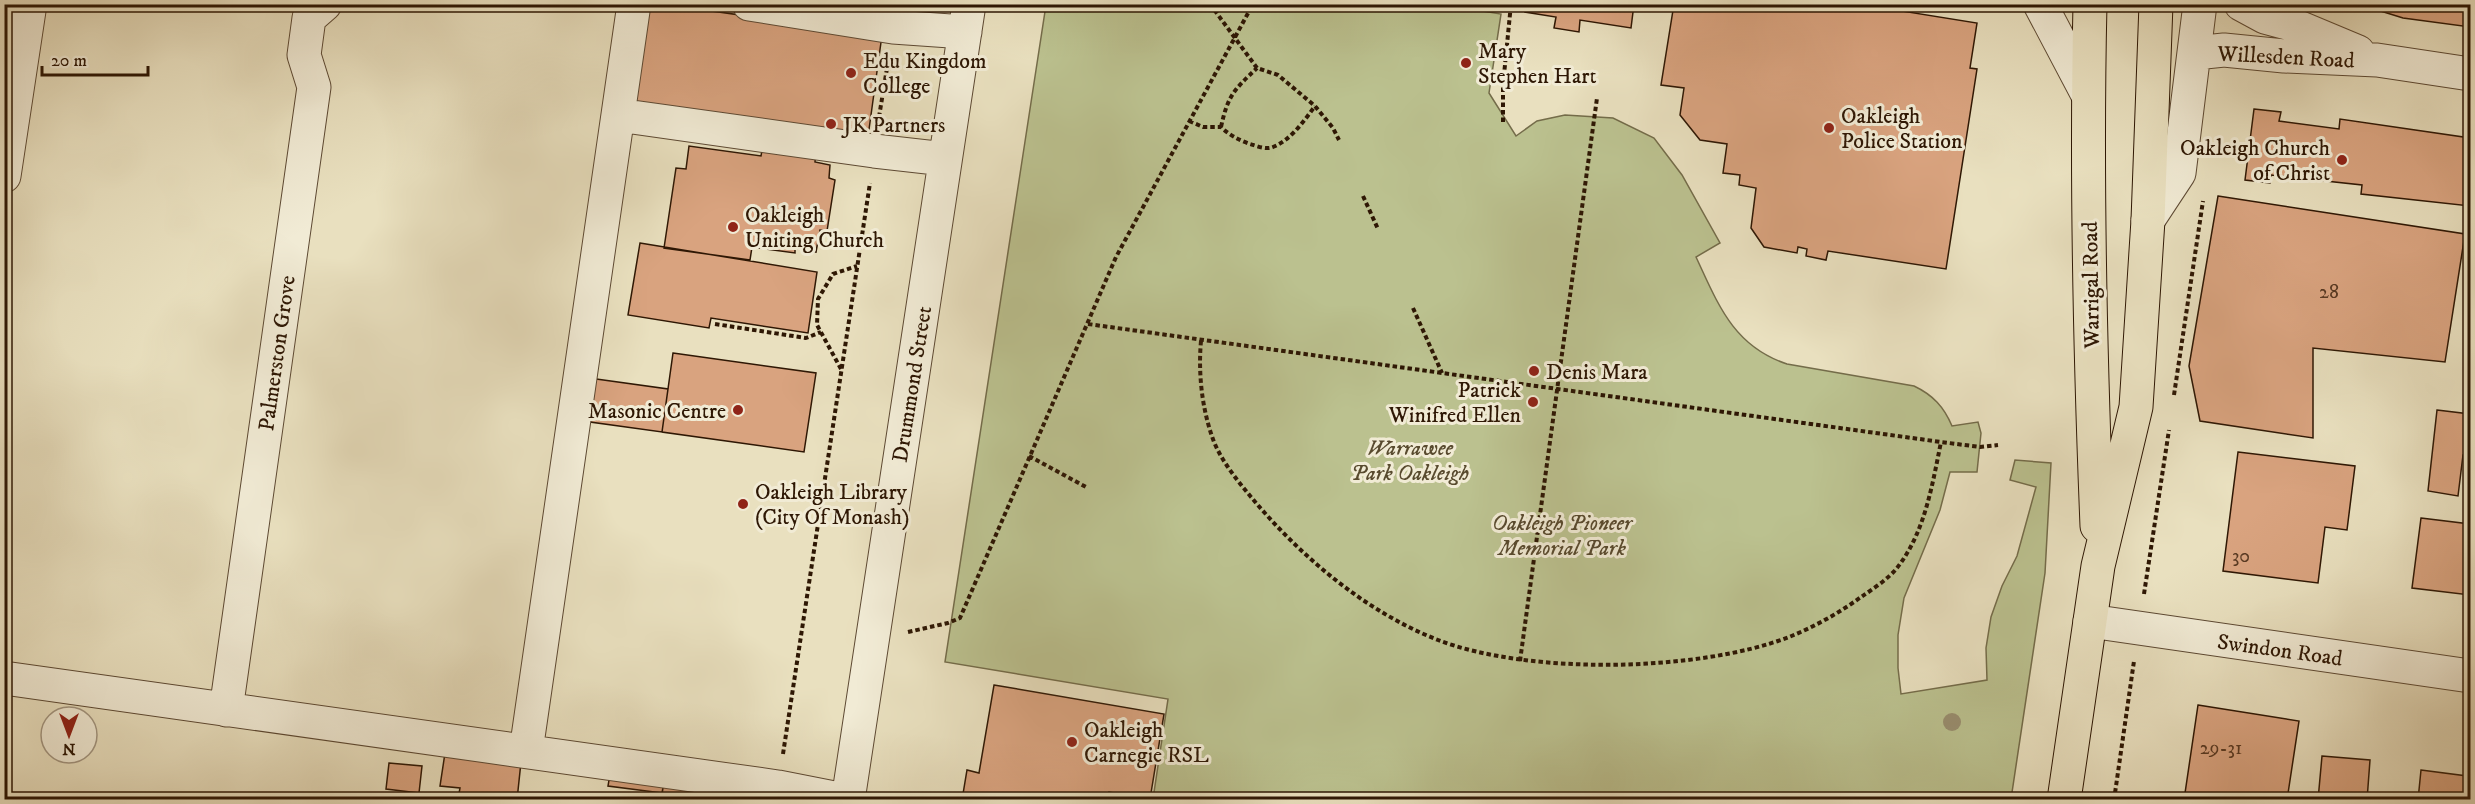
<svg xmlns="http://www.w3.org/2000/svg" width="2475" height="804" font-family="'IM FELL DW Pica',serif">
  <rect width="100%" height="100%" fill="#e9e0bf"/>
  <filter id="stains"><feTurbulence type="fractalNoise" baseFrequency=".00333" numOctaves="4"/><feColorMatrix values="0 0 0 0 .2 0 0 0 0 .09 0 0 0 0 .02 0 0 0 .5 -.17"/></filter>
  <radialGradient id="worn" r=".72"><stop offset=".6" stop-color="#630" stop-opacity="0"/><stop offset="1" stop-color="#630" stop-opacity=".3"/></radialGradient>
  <!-- green -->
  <path fill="#bbc18f" stroke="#746c4a" stroke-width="1.5" d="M 1439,4 L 1501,14 L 1489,93 L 1516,136 L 1537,121 L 1565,115 L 1613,118 L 1654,138 L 1682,175 L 1720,243 L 1696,257 C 1718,304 1733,346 1787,364 L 1914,386 C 1933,395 1944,407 1952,426 L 1978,422 L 1981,433 L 1977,472 L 1950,472 L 1940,510 L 1904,598 L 1898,635 L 1898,668 L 1901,694 L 1987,680 L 1986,648 L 1991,617 L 2002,586 L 2017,556 L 2036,487 L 2010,480 L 2015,460 L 2051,463 L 2045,573 L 2011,799 L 1153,799 L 1168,699 L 945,662 L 1046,5 Z"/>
  <!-- building -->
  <path fill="#d9a37f" stroke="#2e1704" stroke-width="1.5" d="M 647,4 L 662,4 L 882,35 L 867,144 L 627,110 Z
    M 1526,4 L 1634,4 L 1631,28 L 1580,20 L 1579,32 L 1554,28 L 1556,17 L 1525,12 Z
    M 1674,4 L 1890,4 L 1889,9 L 1977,23 L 1970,68 L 1977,69 L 1946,269 L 1828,251 L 1826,260 L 1806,256 L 1807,249 L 1798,247 L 1797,253 L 1764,247 L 1751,228 L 1756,188 L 1739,185 L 1740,175 L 1723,173 L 1727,144 L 1700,140 L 1680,115 L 1684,88 L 1661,85 Z
    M 2358,4 L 2470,4 L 2470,27 L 2403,18 Z
    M 2254,109 L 2281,112 L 2279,121 L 2339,129 L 2340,119 L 2470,138 L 2470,206 L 2361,194 L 2362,185 L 2271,175 L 2270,183 L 2245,180 Z
    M 763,145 L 816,152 L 815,162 L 830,165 L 829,178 L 835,180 L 827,231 L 820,230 L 816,252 L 795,248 L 795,253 L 752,247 L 750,260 L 664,248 L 676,168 L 686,169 L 689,146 L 761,156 Z
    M 2218,196 L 2465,234 L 2445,362 L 2313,348 L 2313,438 L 2200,421 L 2189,366 Z
    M 640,243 L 817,272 L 808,333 L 711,318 L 709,328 L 628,315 Z
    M 673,353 L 816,373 L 804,452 L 662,432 Z
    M 589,378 L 668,389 L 662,432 L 583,421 Z
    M 2437,410 L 2470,414 L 2470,456 L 2463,455 L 2458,496 L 2428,491 Z
    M 2238,452 L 2355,466 L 2347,530 L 2325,527 L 2318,583 L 2223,571 Z
    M 2421,518 L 2470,524 L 2470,595 L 2412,588 Z
    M 994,685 L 1164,714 L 1150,799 L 1109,792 L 1108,800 L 962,800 L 967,770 L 979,773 Z
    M 2198,705 L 2299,721 L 2287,800 L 2184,800 Z
    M 445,753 L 521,762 L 517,800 L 458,799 L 460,788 L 440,786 Z
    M 2322,756 L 2370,760 L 2367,800 L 2318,800 Z
    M 389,763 L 422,766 L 419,793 L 386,789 Z
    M 2421,770 L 2467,776 L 2464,800 L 2418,800 Z
    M 610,774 L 664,782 L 662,793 L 608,786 Z
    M 664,782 L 734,790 L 732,800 L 661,800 Z
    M 383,795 L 420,799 L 420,800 L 382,800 Z
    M 613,795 L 654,800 L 612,800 Z"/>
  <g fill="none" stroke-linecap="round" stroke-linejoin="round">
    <defs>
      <path id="minor" d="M 749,4 L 893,27 L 965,32
        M 2040,4 L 2088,95
        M 2241,4 L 2265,17 L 2291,24 L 2358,52
        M 2195,53 L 2224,50 L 2284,56 L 2377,60 L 2470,74
        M 618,115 L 874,151 L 945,159
        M 4,176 L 30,4
        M 2148,220 L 2179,173 L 2200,4
        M 2090,621 L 2470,676
        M 4,678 L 778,787 L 844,800
        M 226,710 L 314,87 L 304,55 L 309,18 L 325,4
        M 526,751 L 634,4
        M 848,800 L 969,4"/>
      <path id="highway" d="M 2090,4 C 2086,178 2090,352 2097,526
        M 2064,800 L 2098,566 L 2136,407 L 2148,220 L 2156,4"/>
    </defs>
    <!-- minor casing -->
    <use href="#minor" stroke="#5d4933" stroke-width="35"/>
    <!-- highway casing -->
    <use href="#highway" stroke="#2e1704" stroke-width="35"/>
    <!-- path -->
    <path stroke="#2e1704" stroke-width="4" stroke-dasharray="4.5 3" stroke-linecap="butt" d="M 1210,4 L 1257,68 L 1278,75 L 1315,106 L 1333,128 L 1339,140
      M 1483,4 L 1511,9
      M 879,117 L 888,62
      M 1189,121 L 1203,127 L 1221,127 C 1229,135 1239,140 1250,144 C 1257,146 1266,150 1273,147 C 1291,140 1304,121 1315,106
      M 1503,122 L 1503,85 L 1511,4
      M 1221,127 C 1228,95 1234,90 1257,68
      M 1363,196 L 1378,229
      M 1413,308 L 1442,373
      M 715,324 L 806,338 L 821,332
      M 1088,324 L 1941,442 L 1980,447 L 1998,445
      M 1201,341 C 1198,374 1202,410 1214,442 C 1223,463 1237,480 1251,497 C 1301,557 1366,612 1438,640 C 1529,675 1698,672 1789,637 C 1814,627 1839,613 1861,597 C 1873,589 1888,579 1897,568 C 1925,532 1932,486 1941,442
      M 841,369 L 817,325 L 818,299 L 833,274 L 857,266
      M 2174,395 L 2203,201
      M 1029,456 L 1086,487
      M 2144,594 L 2169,430
      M 908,632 L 948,623 L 960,618 L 1116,257 L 1253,4
      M 1520,661 L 1597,98
      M 783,754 L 870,183
      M 2114,800 L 2134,661"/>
    <!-- minor -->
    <use href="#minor" stroke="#f1ebd5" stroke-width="33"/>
    <!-- highway -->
    <use href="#highway" stroke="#e9e0bf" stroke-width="33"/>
  </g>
  <!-- trees -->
  <circle fill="#998e6f" cx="1952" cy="722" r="9"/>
  <!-- markers -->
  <g fill="#8f2418" stroke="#f1ebd5" stroke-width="2">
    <circle cx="1466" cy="63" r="6"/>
    <circle cx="851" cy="73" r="6"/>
    <circle cx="831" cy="124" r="6"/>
    <circle cx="1829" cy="128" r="6"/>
    <circle cx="2342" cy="160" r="6"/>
    <circle cx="733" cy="227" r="6"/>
    <circle cx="1534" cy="371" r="6"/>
    <circle cx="1533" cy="402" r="6"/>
    <circle cx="738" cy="410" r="6"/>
    <circle cx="743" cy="504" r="6"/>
    <circle cx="1072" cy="742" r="6"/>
  </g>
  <g text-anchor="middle" stroke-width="6" stroke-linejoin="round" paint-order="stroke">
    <!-- number labels -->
    <g font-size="20" fill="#593a23">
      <text x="2329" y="298">28</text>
      <text x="2241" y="562">30</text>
      <text x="2221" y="754">29-31</text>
    </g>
    <!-- poi labels -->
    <g font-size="22" fill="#2e1704" stroke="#f1ebd5" text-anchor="start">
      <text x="1478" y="58">Mary<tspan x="1478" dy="25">Stephen Hart</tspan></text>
      <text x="863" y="68">Edu Kingdom<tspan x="863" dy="25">College</tspan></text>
      <text x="1841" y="123">Oakleigh<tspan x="1841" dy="25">Police Station</tspan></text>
      <text x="843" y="132">JK Partners</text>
      <text x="2330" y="155" text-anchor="end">Oakleigh Church<tspan x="2330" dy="25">of Christ</tspan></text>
      <text x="745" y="222">Oakleigh<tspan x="745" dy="25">Uniting Church</tspan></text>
      <text x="1546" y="379">Denis Mara</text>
      <text x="1521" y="397" text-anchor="end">Patrick<tspan x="1521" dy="25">Winifred Ellen</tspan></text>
      <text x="726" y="418" text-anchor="end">Masonic Centre</text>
      <text x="755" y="499">Oakleigh Library<tspan x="755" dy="25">(City Of Monash)</tspan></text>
      <text x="1084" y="737">Oakleigh<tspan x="1084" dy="25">Carnegie RSL</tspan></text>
    </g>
    <!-- street labels -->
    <g font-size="22" fill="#2e1704" stroke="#f1ebd5">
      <text transform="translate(2286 56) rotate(3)" y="8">Willesden Road</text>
      <text transform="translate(2090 285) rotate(-91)" y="8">Warrigal Road</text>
      <text transform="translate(276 353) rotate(-82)" y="8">Palmerston Grove</text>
      <text transform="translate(911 384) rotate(-81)" y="8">Drummond Street</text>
      <text transform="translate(2280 649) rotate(8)" y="8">Swindon Road</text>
    </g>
    <!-- park labels -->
    <g font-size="22" font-style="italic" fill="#584a2e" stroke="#f1ebd5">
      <text x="1410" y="455">Warrawee<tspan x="1410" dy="25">Park Oakleigh</tspan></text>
      <text x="1562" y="530">Oakleigh Pioneer<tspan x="1562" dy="25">Memorial Park</tspan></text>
    </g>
  </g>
  <!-- margin -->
  <rect width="2475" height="804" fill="none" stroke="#e9e0bf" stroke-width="24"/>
  <rect x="6" y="6" width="2463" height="792" fill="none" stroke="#2e1704" stroke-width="3"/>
  <rect x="12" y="12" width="2451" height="780" fill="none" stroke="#2e1704" stroke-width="1.5"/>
  <!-- north arrow -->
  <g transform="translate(69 735) rotate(180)"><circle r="28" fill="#f1ebd5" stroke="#a39681" stroke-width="1.5"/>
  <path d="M0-4.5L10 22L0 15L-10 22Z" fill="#8f2418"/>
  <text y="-9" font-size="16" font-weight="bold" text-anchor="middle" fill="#2e1704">N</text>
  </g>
  <!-- scale -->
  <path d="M42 66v9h106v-9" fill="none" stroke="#2e1704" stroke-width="3"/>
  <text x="51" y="66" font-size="18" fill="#2e1704" stroke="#f1ebd5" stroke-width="4.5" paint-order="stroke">20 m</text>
  <rect width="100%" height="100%" filter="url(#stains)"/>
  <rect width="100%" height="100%" fill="url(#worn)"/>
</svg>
